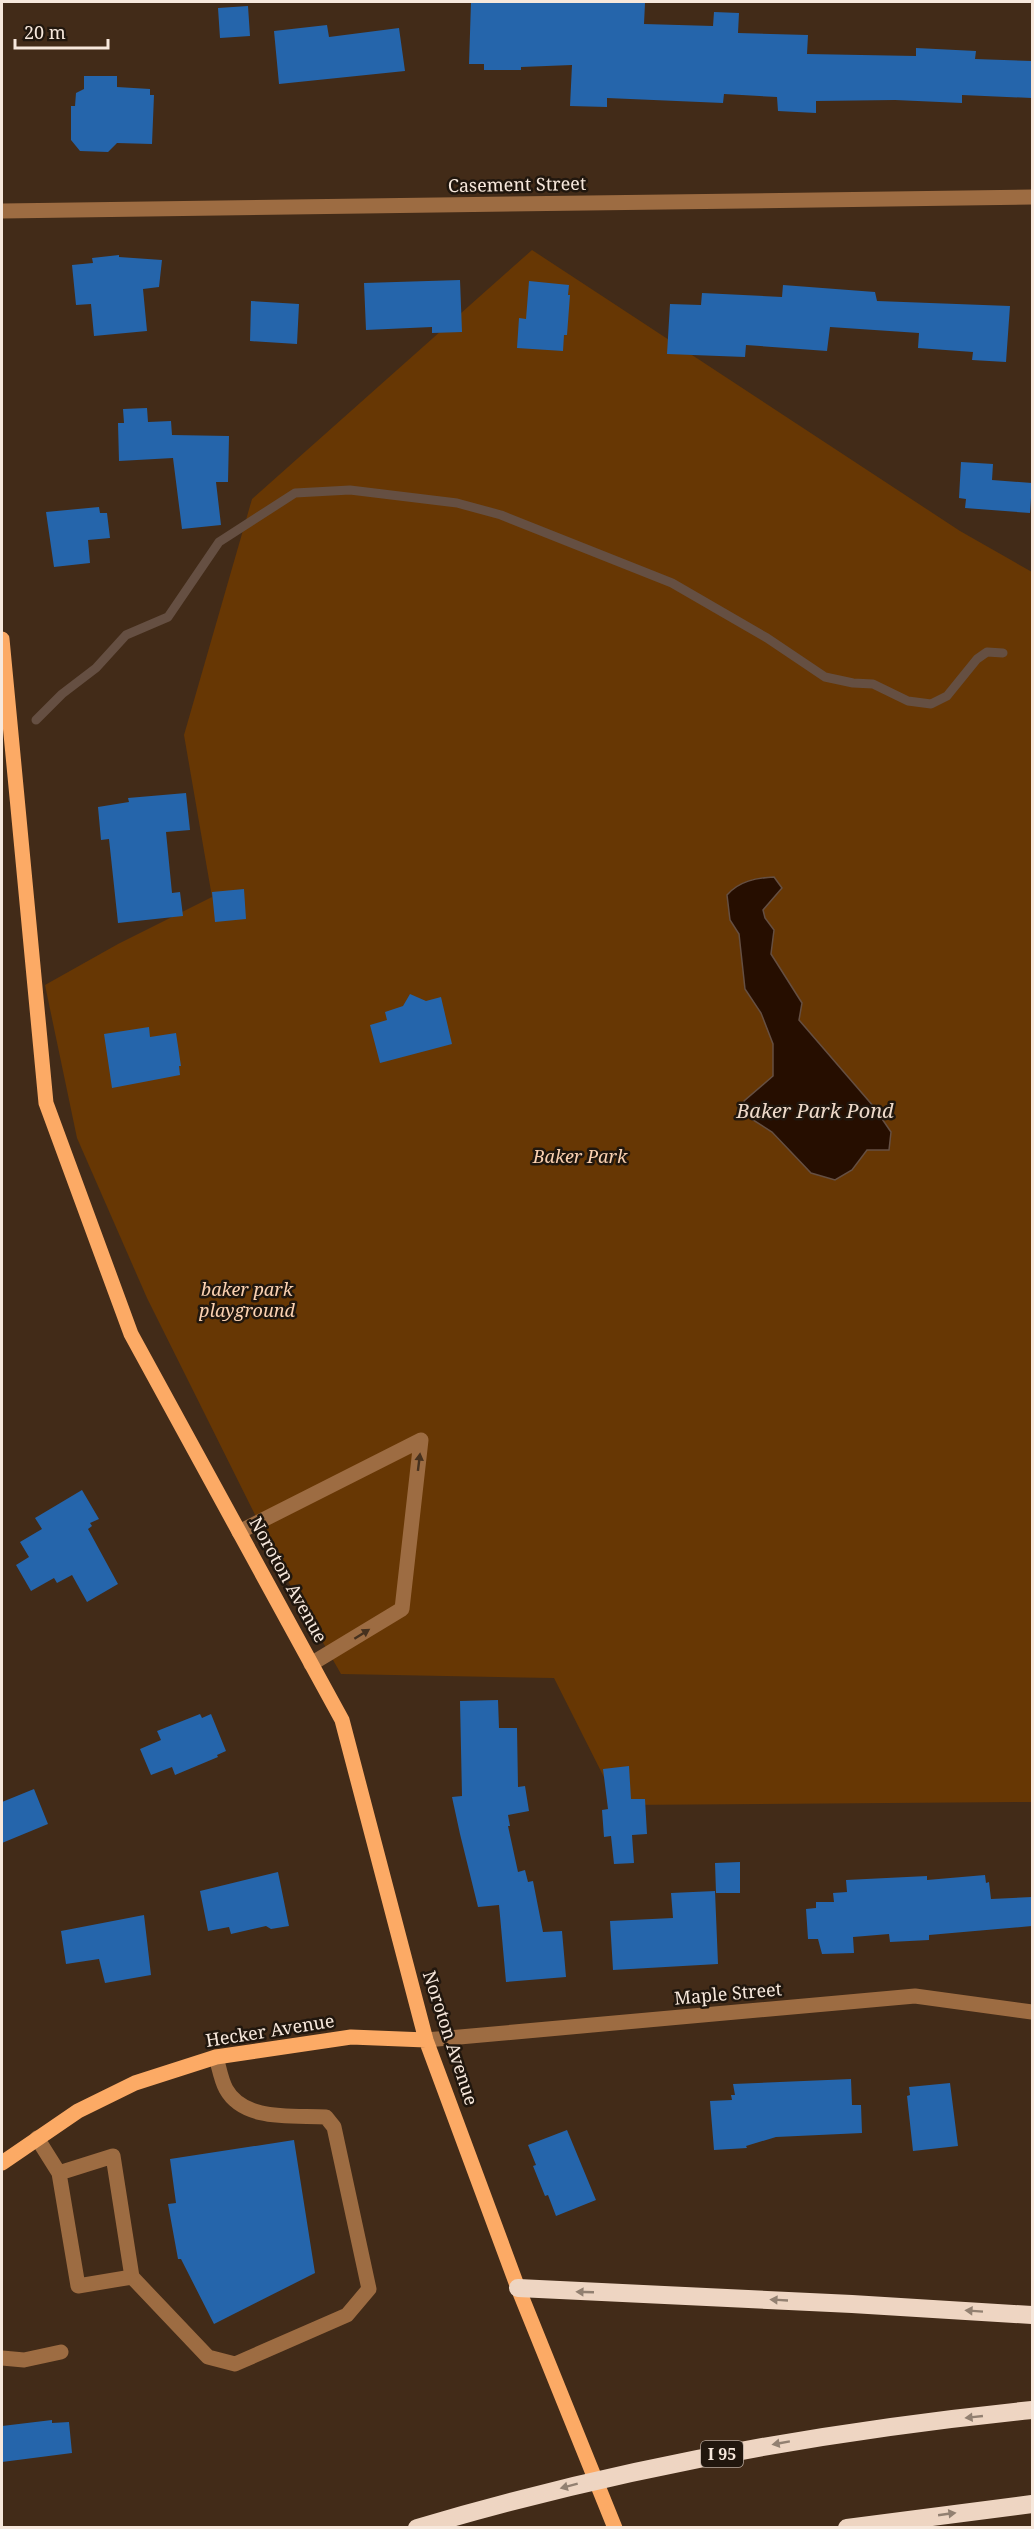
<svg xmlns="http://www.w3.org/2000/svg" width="1034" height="2529" font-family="'Noto Serif',serif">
  <rect width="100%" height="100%" fill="#422b18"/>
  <!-- green -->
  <path fill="#673704" d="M 532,250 L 960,531 L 1032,572 L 1032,1802 L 618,1805 L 554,1678 L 341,1674 L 289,1583 L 147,1298 L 77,1138 L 45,985 L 118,944 L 212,897 L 184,735 L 252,499 Z"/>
  <!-- water -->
  <path fill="#260e00" stroke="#654f42" stroke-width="1.5" d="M 774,877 L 782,888 L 763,910 L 765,918 L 774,930 L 771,954 L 802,1003 L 799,1020 L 874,1107 L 891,1132 L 889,1150 L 867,1150 L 852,1170 L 835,1180 L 811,1173 L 772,1132 L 750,1118 L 744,1101 L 773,1076 L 773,1044 L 761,1013 L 745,989 L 739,934 L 730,920 L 727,895 C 739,881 756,878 774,877 Z"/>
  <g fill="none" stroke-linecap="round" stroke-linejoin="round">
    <!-- stream -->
    <path stroke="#654f42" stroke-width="9" d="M 36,720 L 62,694 L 96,668 L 126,635 L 168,617 L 219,542 L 295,493 L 350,490 L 457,503 L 501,515 L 672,583 L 767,638 L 825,677 L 853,683 L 873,684 L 908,701 L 931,704 L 947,696 L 977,659 L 987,652 L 1003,653"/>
  </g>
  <!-- building -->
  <path fill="#2565ab" d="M 471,2 L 645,3 L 644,24 L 713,26 L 714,12 L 739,13 L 738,33 L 808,35 L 807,54 L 916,56 L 916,48 L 976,51 L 975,59 L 1032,61 L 1032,98 L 962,95 L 962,103 L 895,100 L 816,101 L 816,113 L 778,111 L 777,97 L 724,94 L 723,103 L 607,98 L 607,107 L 570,106 L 572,65 L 521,67 L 521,70 L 484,70 L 484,64 L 469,64 Z
    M 248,6 L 250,36 L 220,38 L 218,8 Z
    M 327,25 L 329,37 L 399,28 L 405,71 L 279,84 L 274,31 Z
    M 84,76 L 117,76 L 117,87 L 150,89 L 150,95 L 154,95 L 152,144 L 117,143 L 108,152 L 80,151 L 71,140 L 71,106 L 75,106 L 76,93 L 84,89 Z
    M 119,255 L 119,257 L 162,260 L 159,287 L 143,289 L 147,331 L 94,336 L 91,304 L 76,305 L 72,265 L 93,263 L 92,258 Z
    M 460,280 L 462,332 L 432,333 L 432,327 L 366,330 L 364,283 Z
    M 529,281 L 569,285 L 568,295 L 570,295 L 567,335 L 564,335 L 563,351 L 517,348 L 519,318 L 526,319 Z
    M 783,285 L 875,292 L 877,301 L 1010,306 L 1006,362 L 972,360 L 973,352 L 918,348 L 919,333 L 830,327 L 827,351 L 746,345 L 745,357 L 667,354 L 670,304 L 701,305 L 702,293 L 782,297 Z
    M 251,301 L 299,304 L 297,344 L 250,341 Z
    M 147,408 L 148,422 L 171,421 L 172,435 L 229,436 L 228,482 L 216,482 L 221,525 L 182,529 L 173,458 L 119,461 L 118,423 L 124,423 L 123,409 Z
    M 961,462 L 993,464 L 992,480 L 1032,483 L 1030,513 L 965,508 L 966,499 L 959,498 Z
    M 99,507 L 100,513 L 107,513 L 110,538 L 88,540 L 90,563 L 54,567 L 46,512 Z
    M 186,793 L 190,830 L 166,832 L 172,893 L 180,892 L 183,916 L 118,923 L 109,839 L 101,840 L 98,807 L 129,802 L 128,798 Z
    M 244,889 L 246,919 L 215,922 L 212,892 Z
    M 410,994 L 426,1001 L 441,997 L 452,1044 L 380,1063 L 370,1025 L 387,1020 L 385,1012 L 403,1006 Z
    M 149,1027 L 150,1037 L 176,1033 L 181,1066 L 179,1066 L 180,1075 L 112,1088 L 104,1034 Z
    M 82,1490 L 99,1519 L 90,1523 L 92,1526 L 88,1529 L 118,1584 L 87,1602 L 72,1575 L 57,1583 L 54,1578 L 31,1591 L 16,1565 L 29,1557 L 20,1542 L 42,1529 L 35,1518 Z
    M 498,1700 L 499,1728 L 517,1728 L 518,1787 L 525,1786 L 529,1811 L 508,1815 L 510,1826 L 508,1826 L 518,1872 L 525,1870 L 528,1882 L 533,1881 L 543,1932 L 562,1931 L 566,1977 L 506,1982 L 499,1905 L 478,1907 L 460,1834 L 452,1797 L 462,1796 L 460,1701 Z
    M 200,1714 L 202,1718 L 211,1714 L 226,1751 L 217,1755 L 218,1757 L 175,1775 L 172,1767 L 151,1775 L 140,1749 L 161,1740 L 157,1731 Z
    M 629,1766 L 631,1799 L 645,1799 L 647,1834 L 632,1835 L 634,1863 L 614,1864 L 611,1836 L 604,1837 L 602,1810 L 608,1809 L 603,1769 Z
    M 34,1789 L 48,1824 L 2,1843 L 2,1802 Z
    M 740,1862 L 740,1893 L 716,1893 L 715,1863 Z
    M 278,1872 L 289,1926 L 271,1929 L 266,1926 L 231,1934 L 229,1927 L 208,1931 L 200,1891 Z
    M 985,1875 L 986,1883 L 989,1882 L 991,1899 L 1032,1897 L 1032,1926 L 929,1935 L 929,1940 L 890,1942 L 889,1934 L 853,1937 L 854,1953 L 822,1954 L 818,1939 L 808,1939 L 806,1909 L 816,1908 L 816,1902 L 834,1902 L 833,1893 L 847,1892 L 846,1880 L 927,1876 L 927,1880 Z
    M 715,1891 L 718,1964 L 613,1970 L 610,1921 L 673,1918 L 671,1893 Z
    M 144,1915 L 151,1975 L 105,1983 L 99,1959 L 66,1964 L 61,1931 Z
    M 851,2079 L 852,2105 L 861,2105 L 862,2133 L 776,2137 L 746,2146 L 747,2148 L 714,2150 L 710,2101 L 732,2100 L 731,2095 L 735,2095 L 733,2084 Z
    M 950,2083 L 958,2146 L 913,2151 L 907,2096 L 910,2095 L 909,2087 Z
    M 567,2130 L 596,2200 L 556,2216 L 548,2195 L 545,2196 L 533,2166 L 536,2165 L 528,2145 Z
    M 294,2140 L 315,2273 L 214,2324 L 181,2259 L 178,2259 L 168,2204 L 176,2203 L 170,2159 Z
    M 52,2420 L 52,2423 L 69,2422 L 72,2453 L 2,2462 L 2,2426 Z"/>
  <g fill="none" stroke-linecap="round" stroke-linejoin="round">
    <!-- minor -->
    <path stroke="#9d6c42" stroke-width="15" d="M 2,211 L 1032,197
      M 239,1532 L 421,1440 L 402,1609 L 311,1664
      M 426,2040 L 915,1996 L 1032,2012
      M 37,2138 L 59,2173 L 113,2156 L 132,2277 L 208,2357 L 235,2364 L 347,2315 L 369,2289 L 334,2127 L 326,2117 C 294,2115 244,2122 226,2089 C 221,2080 219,2067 216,2057
      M 59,2173 L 78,2286 L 132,2277
      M 2,2358 L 24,2360 L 61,2352"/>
    <!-- major -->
    <path stroke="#fcaa65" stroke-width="15" d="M 2,639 L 46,1103 L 131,1334 L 342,1720 L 426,2040 L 518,2288 L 615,2528
      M 2,2163 L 78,2111 L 135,2083 L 216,2057 L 351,2037 L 426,2040"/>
    <!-- highway -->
    <path stroke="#eed5c2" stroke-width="18" d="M 518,2288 L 852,2304 L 1032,2315
      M 417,2528 C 618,2468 824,2431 1032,2410
      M 847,2528 L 1032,2504"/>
  </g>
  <!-- one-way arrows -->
  <defs><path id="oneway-solid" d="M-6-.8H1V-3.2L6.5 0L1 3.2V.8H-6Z" transform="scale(1.5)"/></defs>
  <g fill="#46311e">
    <use href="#oneway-solid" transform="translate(419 1462) rotate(-83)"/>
    <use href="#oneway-solid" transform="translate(362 1634) rotate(-32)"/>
  </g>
  <g fill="#928071">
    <use href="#oneway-solid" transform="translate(585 2292) rotate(-178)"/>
    <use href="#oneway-solid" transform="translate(779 2300) rotate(-177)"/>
    <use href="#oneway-solid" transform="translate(974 2311) rotate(-176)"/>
    <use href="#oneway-solid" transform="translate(974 2417) rotate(174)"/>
    <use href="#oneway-solid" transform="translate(781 2443) rotate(170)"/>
    <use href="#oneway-solid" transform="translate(569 2486) rotate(165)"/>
    <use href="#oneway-solid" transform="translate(947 2514) rotate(-8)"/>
  </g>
  <g text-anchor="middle" stroke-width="5" stroke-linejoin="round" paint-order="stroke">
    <!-- shield labels -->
    <rect fill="#21170e" stroke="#b7a99e" stroke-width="1.5" x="701" y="2441" width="42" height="26" rx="4.5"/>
    <g font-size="16" font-weight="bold" fill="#f7e8dc">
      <text x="722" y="2460">I 95</text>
    </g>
    <!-- street labels -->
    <g font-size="18" fill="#f7e8dc" stroke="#21170e">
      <text transform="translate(517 185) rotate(-1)" y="6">Casement Street</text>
      <text transform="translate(288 1580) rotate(61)" y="6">Noroton Avenue</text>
      <text transform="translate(728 1994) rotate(-5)" y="6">Maple Street</text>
      <text transform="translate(270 2031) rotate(-9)" y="6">Hecker Avenue</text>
      <text transform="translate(450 2038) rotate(72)" y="6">Noroton Avenue</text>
    </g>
    <!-- park labels -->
    <g font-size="18" font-style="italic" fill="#fbd1b1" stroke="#21170e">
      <text x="580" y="1163">Baker Park</text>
      <text x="247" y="1296">baker park<tspan x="247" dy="21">playground</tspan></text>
    </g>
    <!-- water labels -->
    <g font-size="20" font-style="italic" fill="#efdaca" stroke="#21170e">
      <text x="815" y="1118">Baker Park Pond</text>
    </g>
  </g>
  <!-- border -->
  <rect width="1034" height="2529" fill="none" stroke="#f7e8dc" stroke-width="6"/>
  <!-- scale -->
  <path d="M15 39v9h93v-9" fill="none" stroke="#f7e8dc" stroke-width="3"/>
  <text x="24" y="39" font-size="18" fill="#f7e8dc" stroke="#21170e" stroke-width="4.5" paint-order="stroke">20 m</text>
</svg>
